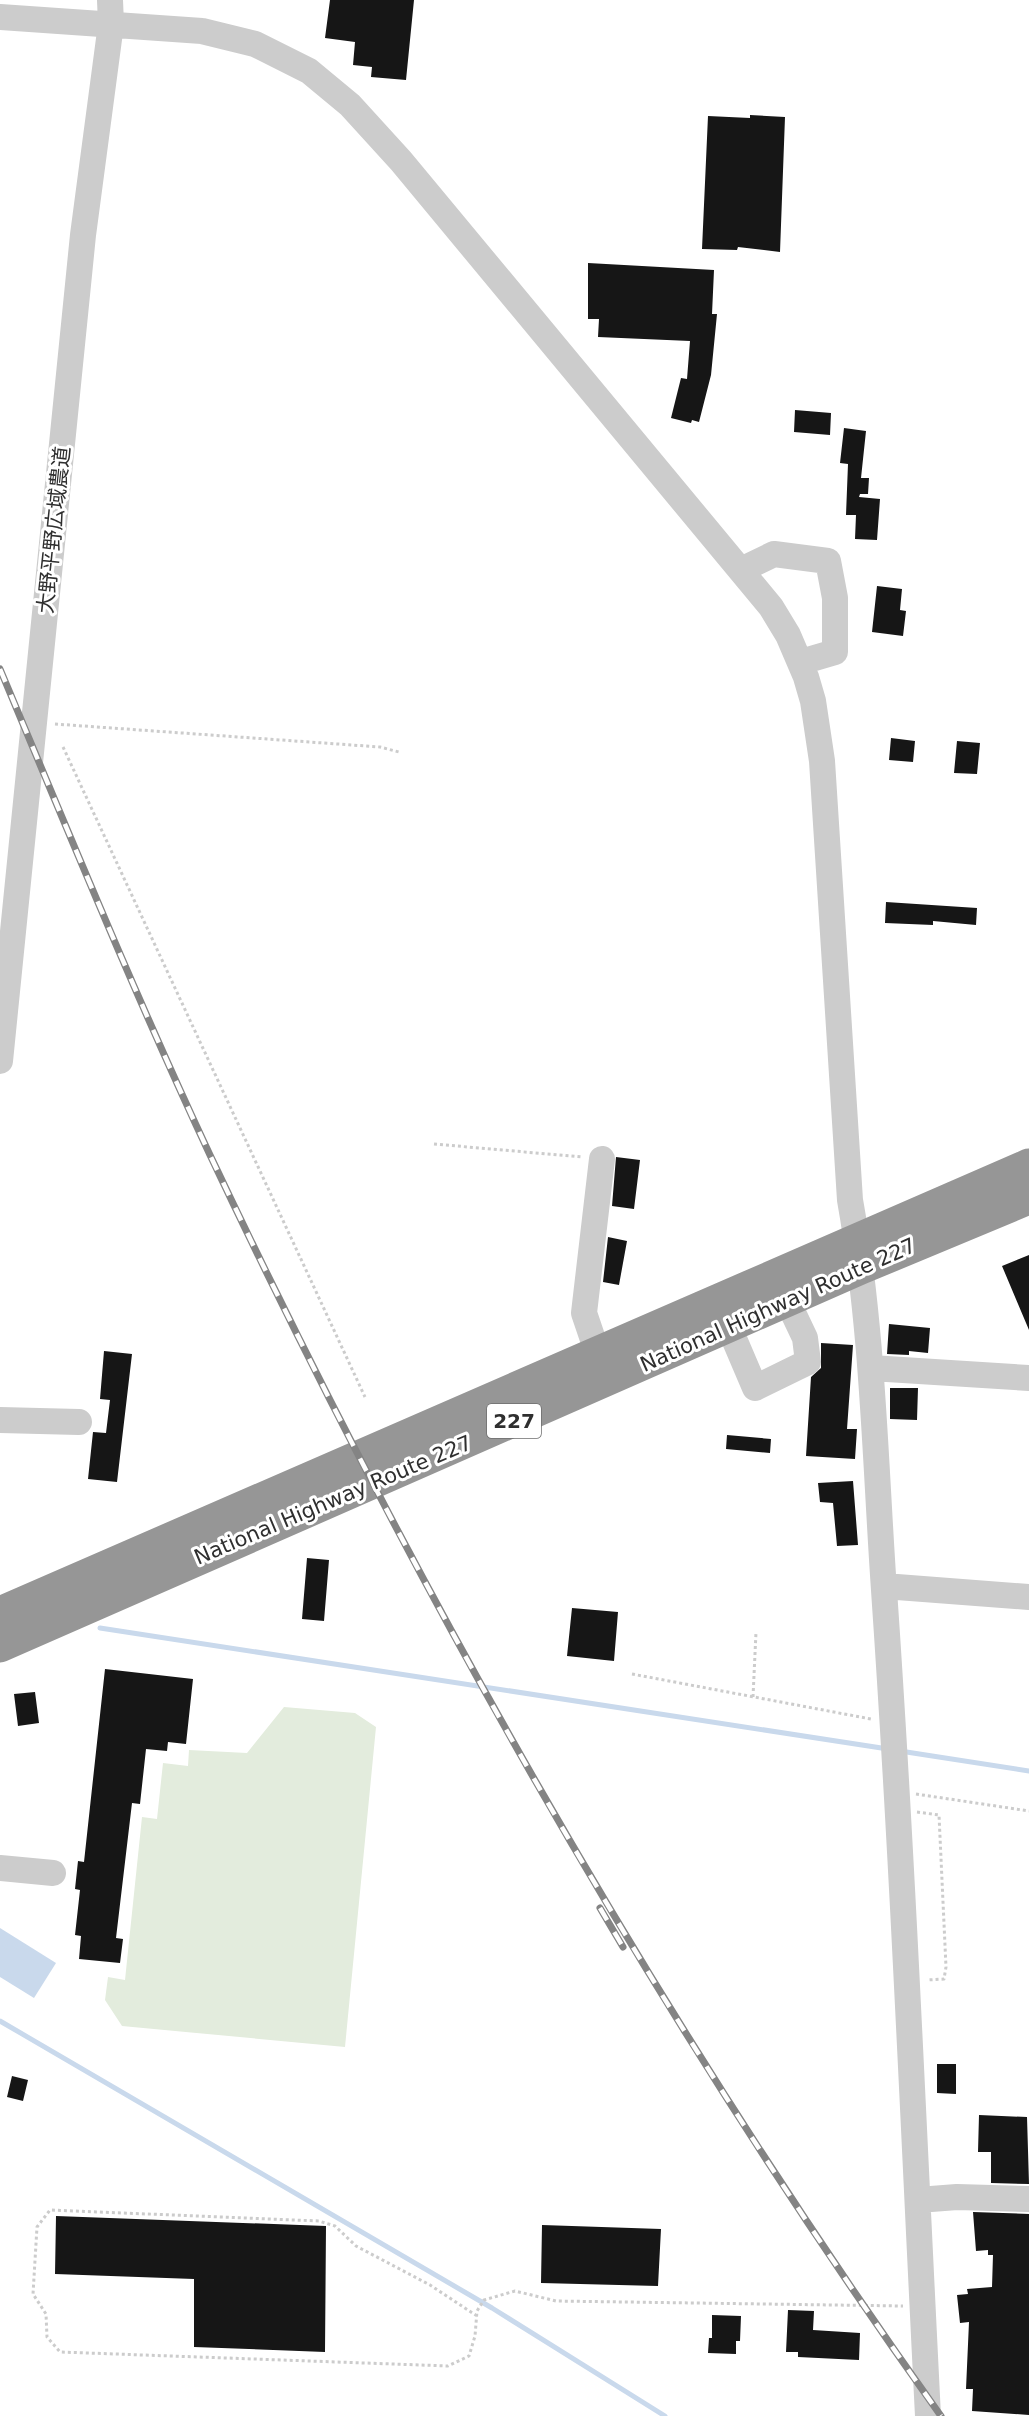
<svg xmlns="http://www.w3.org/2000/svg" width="1029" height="2416" font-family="'DejaVu Sans','Noto Sans JP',sans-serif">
  <rect width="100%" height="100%" fill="#fff"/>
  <!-- green -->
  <path fill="#e3ecdd" d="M 284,1707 L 355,1713 L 376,1727 L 345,2047 L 122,2026 L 105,2000 L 108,1977 L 125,1980 L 142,1817 L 157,1819 L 163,1763 L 188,1766 L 189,1750 L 247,1753 Z"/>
  <!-- water -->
  <path fill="#c9d9ec" d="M 0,1928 L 56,1963 L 34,1998 L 0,1977 Z"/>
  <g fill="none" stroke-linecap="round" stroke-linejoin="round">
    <!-- stream -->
    <path stroke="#c9d9ec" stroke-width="5" d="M 100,1628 L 888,1749
      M 900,1751 L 1029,1771
      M 0,2021 L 492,2308 L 665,2416"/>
  </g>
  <!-- building -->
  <path fill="#161616" d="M 330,0 L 414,0 L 406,80 L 371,77 L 372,67 L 353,65 L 355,42 L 325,38 Z
    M 750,115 L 785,117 L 780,252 L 738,247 L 737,250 L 702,249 L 708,116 L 750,118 Z
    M 588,263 L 714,270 L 712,314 L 717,314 L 711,375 L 699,422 L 692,420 L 691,423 L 671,418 L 681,378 L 687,379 L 690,341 L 598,337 L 599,319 L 588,319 Z
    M 795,410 L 831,413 L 830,435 L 794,432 Z
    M 844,428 L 866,431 L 861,478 L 869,478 L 868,494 L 860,494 L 859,497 L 880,499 L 877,540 L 855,539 L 856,515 L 846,515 L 848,464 L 840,463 Z
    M 877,586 L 902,589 L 900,610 L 906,611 L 903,636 L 872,632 Z
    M 891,738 L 915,741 L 913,762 L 889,760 Z
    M 957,741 L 980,743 L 977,774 L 954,773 Z
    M 886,902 L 977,908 L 976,925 L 933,921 L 933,925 L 885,923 Z
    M 616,1157 L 640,1160 L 634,1209 L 612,1206 Z
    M 608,1237 L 627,1241 L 619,1285 L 603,1282 Z
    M 1029,1255 L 1029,1330 L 1002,1266 Z
    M 889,1324 L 930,1328 L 928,1353 L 909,1351 L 909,1355 L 887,1354 Z
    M 821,1343 L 853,1345 L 847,1429 L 857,1429 L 855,1459 L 806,1456 L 811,1377 L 821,1368 Z
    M 104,1351 L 132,1354 L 117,1482 L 88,1479 L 93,1432 L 106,1433 L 110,1400 L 100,1399 Z
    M 890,1388 L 918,1388 L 917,1420 L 890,1419 Z
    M 727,1435 L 771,1439 L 770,1453 L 726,1449 Z
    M 853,1481 L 858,1545 L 837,1546 L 833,1503 L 820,1502 L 818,1483 Z
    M 307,1558 L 329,1560 L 324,1621 L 302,1619 Z
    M 572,1608 L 618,1612 L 614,1661 L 567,1656 Z
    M 105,1669 L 193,1679 L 186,1744 L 168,1742 L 167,1751 L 146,1749 L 140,1804 L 132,1803 L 116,1938 L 123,1939 L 120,1963 L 79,1959 L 81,1936 L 75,1935 L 80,1890 L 75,1889 L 78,1861 L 84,1862 Z
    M 35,1692 L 39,1723 L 18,1726 L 14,1694 Z
    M 937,2064 L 956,2064 L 956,2094 L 937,2093 Z
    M 12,2076 L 28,2080 L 23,2101 L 7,2097 Z
    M 979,2115 L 1027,2117 L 1029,2184 L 991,2183 L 991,2152 L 978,2152 Z
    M 973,2212 L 1029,2214 L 1029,2415 L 972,2411 L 973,2389 L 966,2389 L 969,2322 L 960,2323 L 957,2295 L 968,2294 L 967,2289 L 992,2287 L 993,2255 L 988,2255 L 988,2250 L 976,2251 Z
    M 56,2216 L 326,2226 L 325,2352 L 194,2347 L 194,2279 L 55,2274 Z
    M 542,2225 L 661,2229 L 658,2286 L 541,2283 Z
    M 788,2310 L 814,2311 L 813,2330 L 860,2333 L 859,2360 L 798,2357 L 798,2352 L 786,2352 Z
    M 712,2315 L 741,2316 L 740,2341 L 736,2341 L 736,2354 L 708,2353 L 709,2338 L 712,2338 Z"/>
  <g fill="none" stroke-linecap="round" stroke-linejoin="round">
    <!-- path -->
    <path stroke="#ccc" stroke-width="3" stroke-dasharray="3 3" stroke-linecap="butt" d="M 55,724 L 380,747 L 399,752
      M 63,747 L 365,1397
      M 434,1144 L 582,1157
      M 632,1674 L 871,1719
      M 753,1697 L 756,1632
      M 916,1794 L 1029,1811
      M 917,1812 L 939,1815 L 946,1967 L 944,1979 L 927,1980
      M 477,2316 L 430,2285 L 356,2246 L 335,2226 L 319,2221 L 50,2210 L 37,2227 L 33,2294 L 46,2314 L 47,2337 L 60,2352 L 448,2366 L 469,2356 L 475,2336 L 477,2311 L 484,2300 L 515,2291 L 556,2301 L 903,2306"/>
    <!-- minor -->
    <path stroke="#ccc" stroke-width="26" d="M 0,17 L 202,31 L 255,44 L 309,71 L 350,105 L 401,161 L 771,607 L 788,635 L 806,677 L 813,701 L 822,761 L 850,1200 C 873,1329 875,1460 884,1590 C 903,1865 914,2141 928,2416
      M 741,570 L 774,554 L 828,561 L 835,598 L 835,652 L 801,662
      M 0,1061 L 83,235 L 111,24 L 110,0
      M 602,1159 L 584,1313 L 603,1369
      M 729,1327 L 755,1388 L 808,1362 L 805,1338 L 787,1300
      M 871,1368 L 1029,1378
      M 0,1420 L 79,1422
      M 884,1586 L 1029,1597
      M 0,1868 L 53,1873
      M 918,2200 L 957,2197 L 1029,2199"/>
    <!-- highway -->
    <path stroke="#969696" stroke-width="33" d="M 0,1613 L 1029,1165
      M 0,1646 L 861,1268 L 1029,1198"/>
    <defs>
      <path id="rail" d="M 0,669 C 68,831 135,995 210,1155 C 418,1595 658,2020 941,2416
        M 600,1908 L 623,1947"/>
    </defs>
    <!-- rail casing -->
    <use href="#rail" stroke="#848484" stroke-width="7"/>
    <!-- rail -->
    <use href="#rail" stroke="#fff" stroke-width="4.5" stroke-dasharray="14" stroke-linecap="butt"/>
  </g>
  <g text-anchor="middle" stroke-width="6" stroke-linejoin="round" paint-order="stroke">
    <!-- shield labels -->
    <rect fill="#fff" stroke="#6d6d6d" stroke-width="1.5" x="487" y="1404" width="54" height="34" rx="4.5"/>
    <g font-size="20" font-weight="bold" fill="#2f2f2f">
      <text x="514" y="1428">227</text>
    </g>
    <!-- street labels -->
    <g font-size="21" fill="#2f2f2f" stroke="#fff">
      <text transform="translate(54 530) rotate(-84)" y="7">大野平野広域農道</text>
      <text transform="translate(778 1305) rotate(-24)" y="7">National Highway Route 227</text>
      <text transform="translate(333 1500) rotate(-23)" y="7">National Highway Route 227</text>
    </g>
  </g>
</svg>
